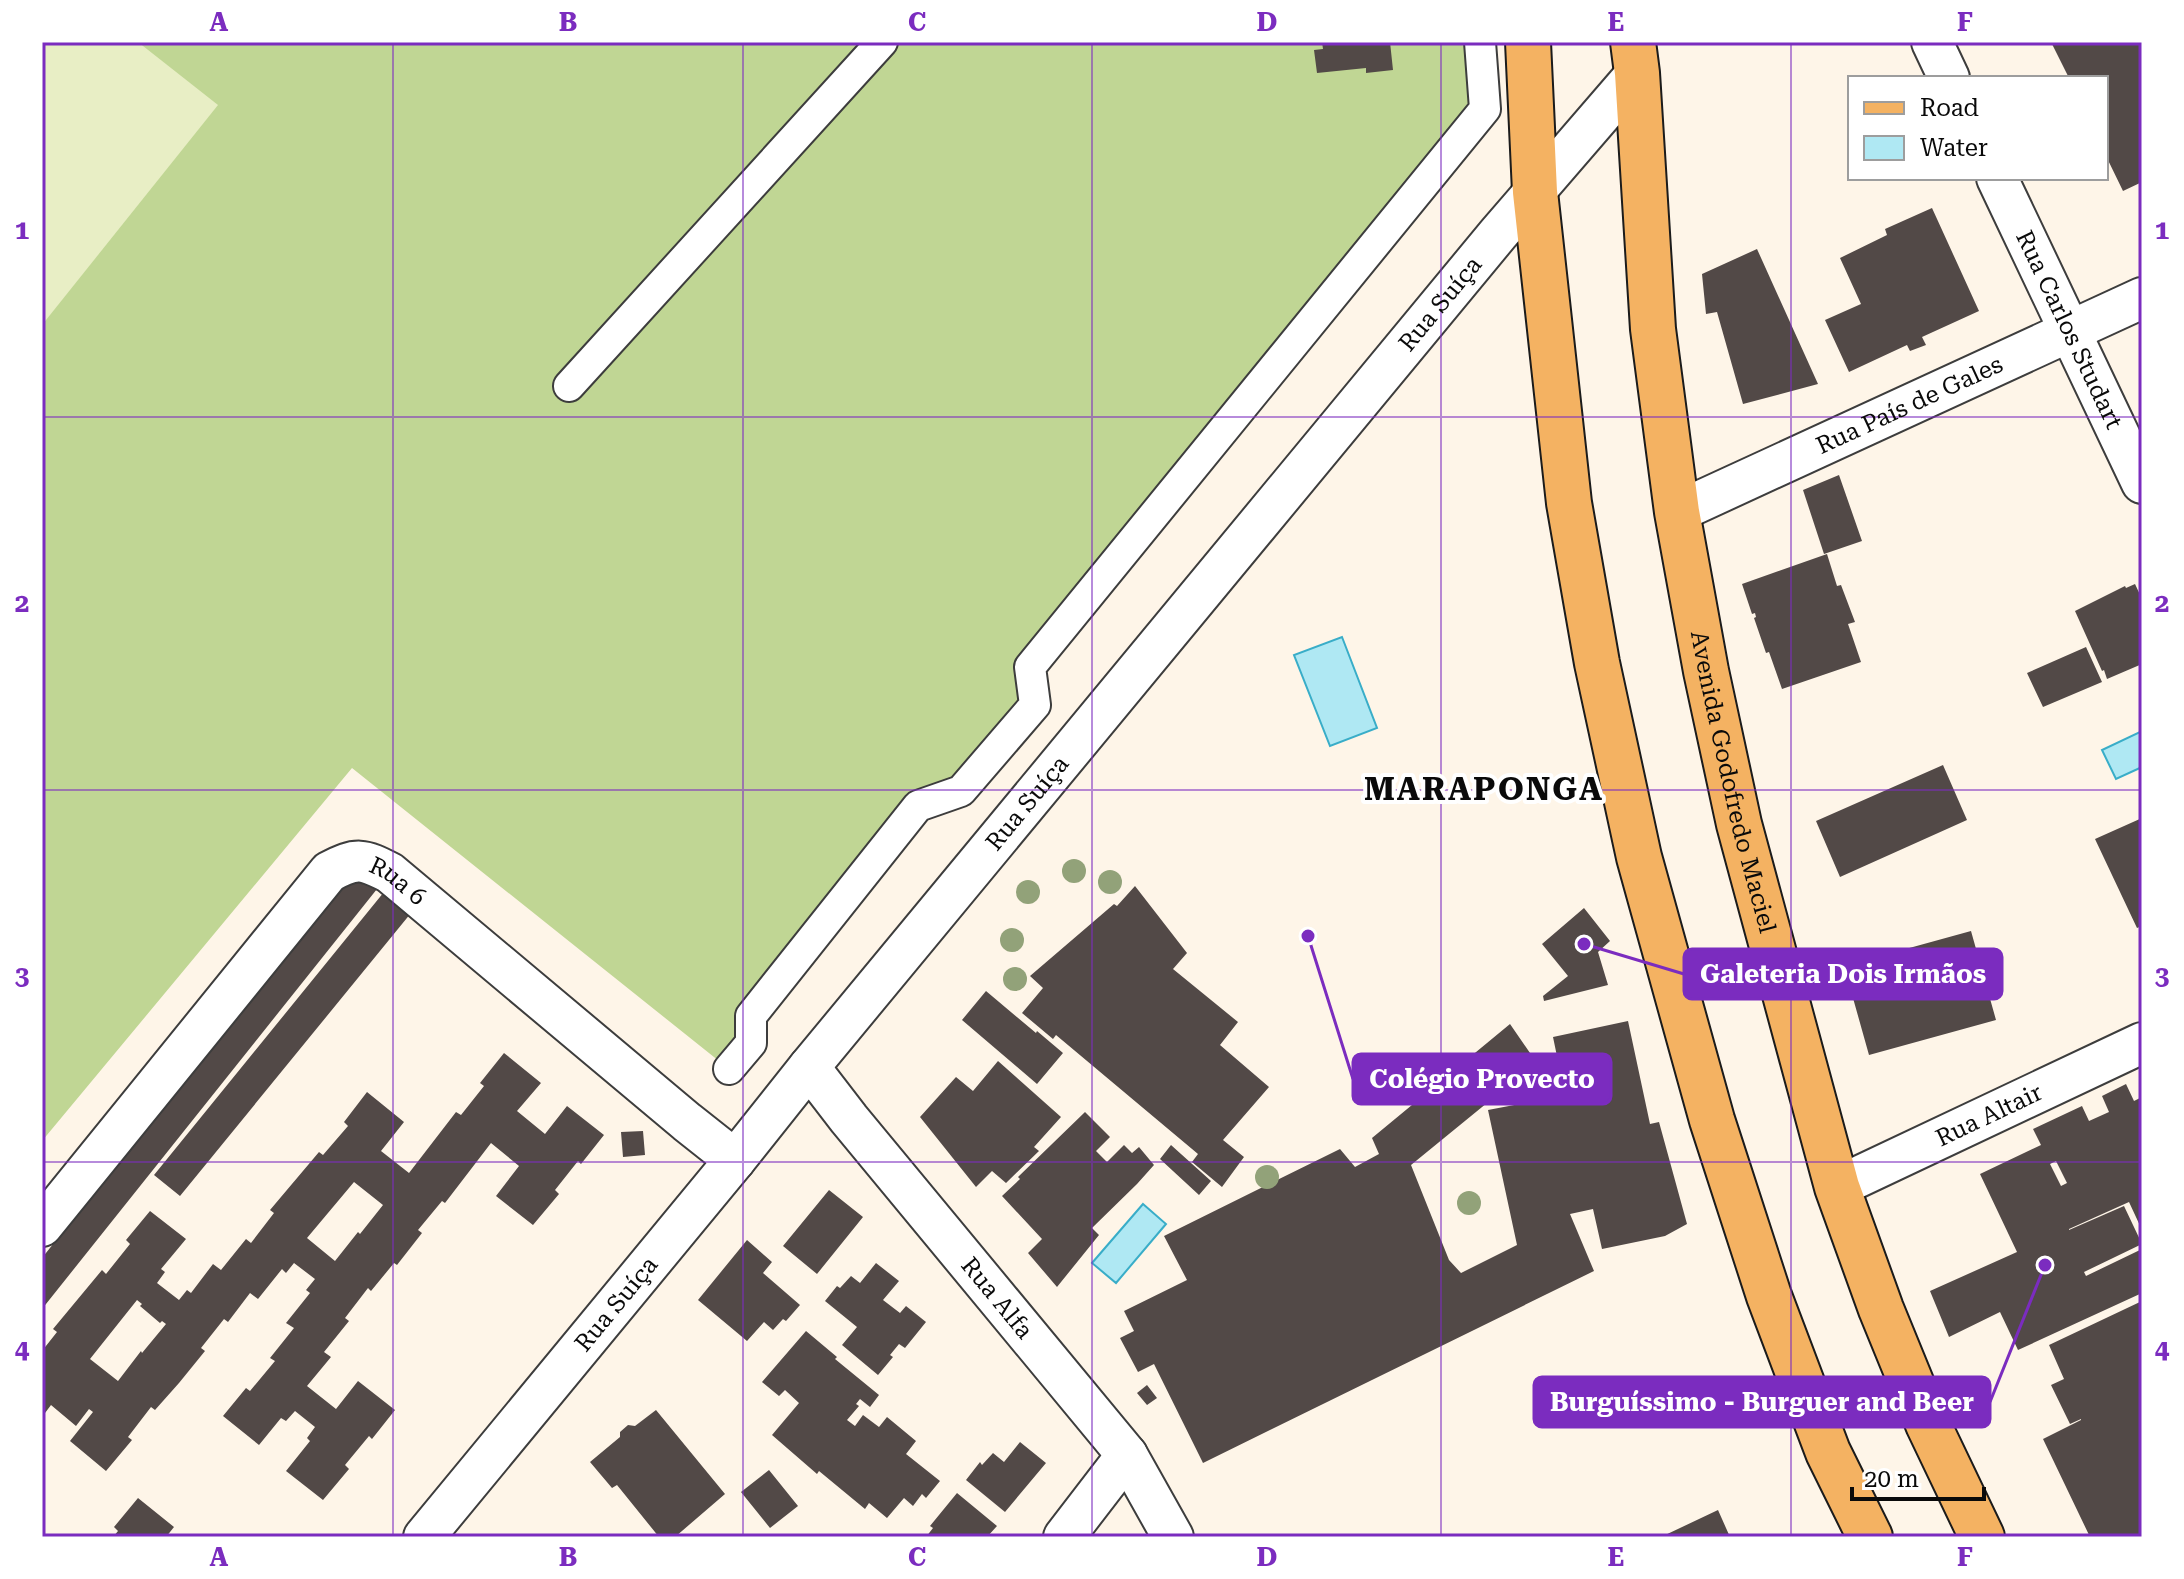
<svg xmlns="http://www.w3.org/2000/svg" width="2184" height="1579" font-family="'Roboto Serif',serif">
  <rect width="100%" height="100%" fill="#fef5e8"/>
  <!-- forest -->
  <path fill="#c0d694" d="M 42,42 L 1480,42 L 1485,109 L 1030,666 L 1035,705 L 961,791 L 918,807 L 729,1069 L 352,768 L 42,1141 Z"/>
  <!-- pitch -->
  <path fill="#e8eec5" d="M 42,42 L 138,42 L 218,105 L 42,325 Z"/>
  <!-- water -->
  <path fill="#afe8f3" stroke="#39adc8" stroke-width="2" d="M 1342,637 L 1377,728 L 1330,746 L 1294,655 Z
    M 2142,731 L 2142,767 L 2116,779 L 2102,750 Z
    M 1143,1204 L 1166,1224 L 1116,1283 L 1092,1263 Z"/>
  <!-- building -->
  <path fill="#524947" fill-rule="evenodd" d="M 1322,42 L 1390,42 L 1393,70 L 1366,73 L 1366,68 L 1317,73 L 1314,50 L 1323,49 Z
    M 2051,42 L 2142,42 L 2142,182 L 2123,191 L 2106,156 L 2106,78 L 2069,78 Z
    M 1932,208 L 1979,311 L 1922,337 L 1926,345 L 1910,351 L 1907,345 L 1849,372 L 1825,320 L 1861,304 L 1840,258 L 1887,235 L 1885,229 Z
    M 1757,249 L 1818,384 L 1743,404 L 1717,312 L 1706,314 L 1702,274 Z
    M 1839,475 L 1862,541 L 1824,554 L 1803,490 Z
    M 1827,554 L 1837,586 L 1841,585 L 1855,622 L 1848,624 L 1861,662 L 1782,689 L 1769,652 L 1766,653 L 1754,618 L 1756,617 L 1755,613 L 1752,614 L 1742,584 Z
    M 2135,584 L 2142,599 L 2142,664 L 2107,679 L 2104,670 L 2102,671 L 2075,611 L 2125,586 L 2126,588 Z
    M 2086,647 L 2102,682 L 2043,707 L 2027,673 Z
    M 1943,765 L 1967,820 L 1840,877 L 1816,821 Z
    M 2142,818 L 2142,926 L 2137,928 L 2095,839 Z
    M 351,869 L 377,889 L 42,1309 L 42,1258 Z
    M 1135,886 L 1187,953 L 1173,969 L 1238,1022 L 1220,1045 L 1269,1087 L 1223,1140 L 1244,1157 L 1222,1187 L 1192,1162 L 1198,1154 L 1056,1035 L 1053,1039 L 1022,1013 L 1043,988 L 1030,976 L 1114,904 L 1117,906 Z
    M 384,892 L 411,913 L 180,1196 L 154,1175 Z
    M 1584,908 L 1610,941 L 1598,952 L 1608,985 L 1544,1001 L 1543,996 L 1568,976 L 1542,944 Z
    M 1971,931 L 1996,1020 L 1869,1055 L 1844,966 Z
    M 986,991 L 1036,1033 L 1037,1031 L 1063,1053 L 1037,1084 L 962,1020 Z
    M 1628,1021 L 1650,1124 L 1659,1122 L 1687,1224 L 1665,1236 L 1602,1249 L 1593,1209 L 1570,1214 L 1594,1271 L 1203,1463 L 1154,1364 L 1138,1372 L 1120,1338 L 1134,1331 L 1124,1311 L 1187,1280 L 1164,1236 L 1340,1149 L 1355,1167 L 1379,1154 L 1372,1138 L 1510,1024 L 1530,1053 L 1495,1082 L 1498,1094 L 1411,1165 L 1449,1260 L 1461,1273 L 1517,1245 L 1488,1110 L 1540,1100 L 1533,1072 L 1559,1066 L 1553,1037 Z
    M 504,1053 L 541,1083 L 517,1111 L 545,1134 L 567,1106 L 604,1135 L 581,1164 L 578,1161 L 555,1190 L 559,1194 L 533,1225 L 496,1196 L 519,1166 L 491,1143 L 445,1203 L 442,1201 L 418,1230 L 422,1233 L 397,1265 L 394,1263 L 371,1291 L 368,1288 L 345,1318 L 349,1321 L 324,1352 L 331,1357 L 307,1386 L 336,1409 L 358,1381 L 395,1410 L 372,1439 L 369,1436 L 345,1465 L 349,1469 L 323,1500 L 286,1471 L 310,1441 L 307,1438 L 315,1427 L 295,1411 L 286,1421 L 281,1418 L 259,1445 L 223,1416 L 246,1388 L 250,1391 L 275,1361 L 270,1358 L 294,1328 L 286,1323 L 310,1293 L 306,1290 L 315,1279 L 294,1263 L 286,1273 L 282,1269 L 258,1299 L 250,1293 L 228,1322 L 224,1319 L 201,1348 L 205,1351 L 179,1383 L 155,1410 L 151,1407 L 128,1437 L 132,1440 L 106,1471 L 70,1441 L 93,1412 L 89,1409 L 76,1426 L 51,1405 L 42,1417 L 42,1351 L 57,1332 L 53,1329 L 102,1270 L 106,1274 L 130,1244 L 126,1240 L 150,1211 L 186,1239 L 161,1269 L 165,1272 L 157,1283 L 179,1300 L 187,1290 L 191,1293 L 213,1264 L 221,1270 L 246,1239 L 251,1243 L 274,1213 L 270,1210 L 319,1152 L 323,1155 L 348,1126 L 344,1122 L 367,1092 L 404,1122 L 381,1151 L 409,1173 L 456,1112 L 461,1115 L 484,1086 L 480,1083 ZM 354,1182 L 383,1205 L 360,1234 L 358,1232 L 335,1261 L 307,1238 ZM 137,1300 L 142,1304 L 140,1306 L 160,1323 L 162,1321 L 166,1324 L 142,1353 L 141,1351 L 118,1381 L 90,1359 Z
    M 998,1061 L 1061,1117 L 1034,1147 L 1039,1151 L 1006,1183 L 992,1171 L 976,1187 L 920,1117 L 956,1077 L 973,1091 Z
    M 2126,1084 L 2134,1101 L 2142,1097 L 2142,1230 L 2129,1202 L 2069,1229 L 2069,1230 L 2124,1206 L 2142,1244 L 2084,1272 L 2086,1276 L 2142,1249 L 2142,1293 L 2018,1350 L 2000,1312 L 1949,1337 L 1930,1291 L 2017,1252 L 1980,1174 L 2041,1145 L 2033,1129 L 2082,1106 L 2089,1121 L 2109,1112 L 2102,1096 ZM 2056,1161 L 2067,1183 L 2061,1186 L 2050,1164 Z
    M 1085,1112 L 1110,1137 L 1096,1151 L 1107,1162 L 1124,1145 L 1132,1153 L 1139,1147 L 1154,1165 L 1137,1184 L 1092,1228 L 1099,1235 L 1057,1287 L 1028,1253 L 1042,1239 L 1002,1196 L 1020,1179 L 1018,1177 Z
    M 643,1131 L 645,1155 L 623,1157 L 621,1132 Z
    M 1171,1145 L 1211,1181 L 1199,1195 L 1160,1159 Z
    M 829,1190 L 863,1217 L 817,1274 L 783,1246 Z
    M 747,1240 L 772,1262 L 763,1273 L 800,1305 L 786,1321 L 783,1319 L 773,1330 L 764,1322 L 747,1341 L 698,1300 Z
    M 876,1263 L 899,1281 L 883,1300 L 900,1313 L 906,1306 L 926,1322 L 905,1348 L 899,1344 L 890,1355 L 893,1357 L 878,1375 L 842,1345 L 857,1327 L 825,1301 L 837,1286 L 840,1288 L 851,1276 L 860,1283 Z
    M 2142,1301 L 2142,1537 L 2090,1537 L 2043,1439 L 2081,1420 L 2081,1419 L 2070,1424 L 2051,1385 L 2064,1379 L 2049,1345 Z
    M 806,1331 L 837,1357 L 835,1359 L 879,1395 L 870,1407 L 860,1399 L 856,1404 L 859,1406 L 847,1420 L 855,1426 L 863,1415 L 879,1427 L 887,1417 L 916,1441 L 906,1454 L 940,1481 L 926,1498 L 922,1494 L 913,1506 L 904,1498 L 887,1518 L 869,1503 L 865,1509 L 819,1471 L 817,1474 L 772,1435 L 799,1403 L 785,1390 L 779,1396 L 762,1382 Z
    M 1147,1385 L 1157,1398 L 1147,1405 L 1137,1393 Z
    M 656,1410 L 725,1494 L 675,1537 L 659,1537 L 617,1485 L 612,1488 L 590,1462 L 620,1437 L 620,1432 L 628,1425 L 635,1426 Z
    M 1020,1442 L 1046,1463 L 1005,1512 L 966,1480 L 980,1462 L 982,1465 L 993,1453 L 1004,1462 Z
    M 769,1470 L 798,1506 L 770,1528 L 741,1492 Z
    M 957,1493 L 997,1526 L 987,1537 L 926,1537 L 933,1528 L 930,1526 Z
    M 138,1498 L 174,1527 L 166,1537 L 113,1537 L 118,1531 L 114,1527 Z
    M 1718,1510 L 1730,1537 L 1661,1537 Z"/>
  <g fill="none" stroke-linecap="round" stroke-linejoin="round">
    <defs>
      <path id="pedestrian" d="M 569,386 L 882,42
        M 729,1069 L 751,1043 L 751,1016 L 918,806 L 961,791 L 1035,705 L 1030,667 L 1485,109 L 1480,42"/>
      <g id="minor">
        <path d="M 1932,42 L 1949,78"/>
        <path id="s1" d="M 1997,178 L 2142,483"/>
        <path id="s2" d="M 1677,512 L 2142,298"/>
        <path id="s3" d="M 809,1067 L 849,1119 L 1127,1455 L 1173,1537"/>
        <path id="s4" d="M 1837,1187 L 2142,1043"/>
        <path id="s5" d="M 42,1226 L 329,872 C 357,857 363,859 390,873 L 687,1122 L 735,1160"/>
        <path id="s6" d="M 424,1537 L 735,1160 L 809,1067 L 1498,234 L 1637,73"/>
        <path d="M 1064,1537 L 1127,1455"/>
      </g>
      <g id="primary">
        <path d="M 1528,42 L 1535,192 L 1569,503 L 1597,663 L 1639,857 L 1712,1120 L 1769,1296 L 1828,1452 L 1870,1537"/>
        <path id="s7" d="M 1633,42 L 1637,73 L 1653,329 L 1677,512 L 1706,671 L 1739,824 L 1837,1187 L 1881,1309 L 1928,1424 L 1982,1537"/>
      </g>
    </defs>
    <!-- pedestrian casing -->
    <use href="#pedestrian" stroke="#3d3d3d" stroke-width="34"/>
    <!-- minor casing -->
    <use href="#minor" stroke="#3d3d3d" stroke-width="44"/>
    <!-- primary casing -->
    <use href="#primary" stroke="#1b1b1b" stroke-width="48"/>
    <!-- pedestrian -->
    <use href="#pedestrian" stroke="#fff" stroke-width="30"/>
    <!-- minor -->
    <use href="#minor" stroke="#fff" stroke-width="40"/>
    <!-- primary -->
    <use href="#primary" stroke="#f4b262" stroke-width="44"/>
  </g>
  <!-- trees -->
  <g fill="#92a279">
    <circle cx="1074" cy="871" r="12"/>
    <circle cx="1110" cy="882" r="12"/>
    <circle cx="1028" cy="892" r="12"/>
    <circle cx="1012" cy="940" r="12"/>
    <circle cx="1015" cy="979" r="12"/>
    <circle cx="1267" cy="1177" r="12"/>
    <circle cx="1469" cy="1203" r="12"/>
  </g>
  <!-- grid -->
  <path fill="none" stroke="#7b2cbf" stroke-width="2" stroke-opacity="0.55" d="M 393,42 L 393,1537M 743,42 L 743,1537M 1092,42 L 1092,1537M 1441,42 L 1441,1537M 1791,42 L 1791,1537M 42,417 L 2142,417M 42,790 L 2142,790M 42,1162 L 2142,1162"/>
  <g text-anchor="middle" stroke-width="8" stroke-linejoin="round" paint-order="stroke">
    <!-- street labels -->
    <g font-size="24" fill="#0a0a0a" stroke="#fff">
      <text dy="8" stroke="none"><textPath href="#s6" startOffset="1598">Rua Suíça</textPath></text>
      <text dy="8" stroke="none"><textPath href="#s1" startOffset="168">Rua Carlos Studart</textPath></text>
      <text dy="8" stroke="none"><textPath href="#s2" startOffset="256">Rua País de Gales</textPath></text>
      <text dy="8" stroke="none"><textPath href="#s7" startOffset="748">Avenida Godofredo Maciel</textPath></text>
      <text dy="8" stroke="none"><textPath href="#s6" startOffset="950">Rua Suíça</textPath></text>
      <text dy="8" stroke="none"><textPath href="#s5" startOffset="532">Rua 6</textPath></text>
      <text dy="8" stroke="none"><textPath href="#s4" startOffset="168">Rua Altair</textPath></text>
      <text dy="8" stroke="none"><textPath href="#s3" startOffset="298">Rua Alfa</textPath></text>
      <text dy="8" stroke="none"><textPath href="#s6" startOffset="302">Rua Suíça</textPath></text>
    </g>
    <!-- district labels -->
    <g font-size="32" font-weight="bold" letter-spacing="2" fill="#0a0a0a" stroke="#fff">
      <text x="1484" y="800">MARAPONGA</text>
    </g>
  </g>
  <!-- callouts -->
  <path fill="none" stroke="#7b2cbf" stroke-width="3" d="M1584 944L1684 974M1308 936L1353 1079M2045 1265L1990 1402"/>
  <g fill="#7b2cbf" stroke="#fff" stroke-width="3">
    <circle cx="1584" cy="944" r="8"/>
    <circle cx="1308" cy="936" r="8"/>
    <circle cx="2045" cy="1265" r="8"/>
  </g>
  <g fill="#7b2cbf" stroke="#7b2cbf" stroke-width="3">
    <rect x="1684" y="949" width="318" height="50" rx="8"/>
    <rect x="1353" y="1054" width="258" height="50" rx="8"/>
    <rect x="1534" y="1377" width="456" height="50" rx="8"/>
  </g>
  <g font-size="26" text-anchor="middle" font-weight="bold" fill="#fff">
    <text x="1843" y="983">Galeteria Dois Irmãos</text>
    <text x="1482" y="1088">Colégio Provecto</text>
    <text x="1762" y="1411">Burguíssimo - Burguer and Beer</text>
  </g>
  <!-- border -->
  <rect width="2184" height="1579" fill="none" stroke="#ffffff" stroke-width="88"/>
  <!-- legend -->
  <rect x="1848" y="76" width="260" height="104" fill="#ffffff" stroke="#9d9d9d" stroke-width="2"/>
  <rect x="1864" y="102" width="40" height="12" fill="#f4b262" stroke="#9d9d9d" stroke-width="2"/>
  <text x="1920" y="116" font-size="24" fill="#0a0a0a">Road</text>
  <rect x="1864" y="136" width="40" height="24" fill="#afe8f3" stroke="#9d9d9d" stroke-width="2"/>
  <text x="1920" y="156" font-size="24" fill="#0a0a0a">Water</text>
  <!-- scale -->
  <path d="M1852 1487v12h132v-12" fill="none" stroke="#0a0a0a" stroke-width="4"/>
  <text x="1864" y="1487" font-size="24" fill="#0a0a0a" stroke="#ffffff" stroke-width="6" paint-order="stroke">20 m</text>
  <rect x="44" y="44" width="2096" height="1491" fill="none" stroke="#7b2cbf" stroke-width="3"/>
  <g font-size="26" text-anchor="middle" font-weight="bold" fill="#7b2cbf">
    <text x="219" y="31">A</text>
    <text x="568" y="31">B</text>
    <text x="917" y="31">C</text>
    <text x="1267" y="31">D</text>
    <text x="1616" y="31">E</text>
    <text x="1965" y="31">F</text>
    <text x="22" y="239">1</text>
    <text x="2162" y="239">1</text>
    <text x="22" y="612">2</text>
    <text x="2162" y="612">2</text>
    <text x="22" y="985">3</text>
    <text x="2162" y="985">3</text>
    <text x="22" y="1358">4</text>
    <text x="2162" y="1358">4</text>
    <text x="219" y="1566">A</text>
    <text x="568" y="1566">B</text>
    <text x="917" y="1566">C</text>
    <text x="1267" y="1566">D</text>
    <text x="1616" y="1566">E</text>
    <text x="1965" y="1566">F</text>
  </g>
</svg>
